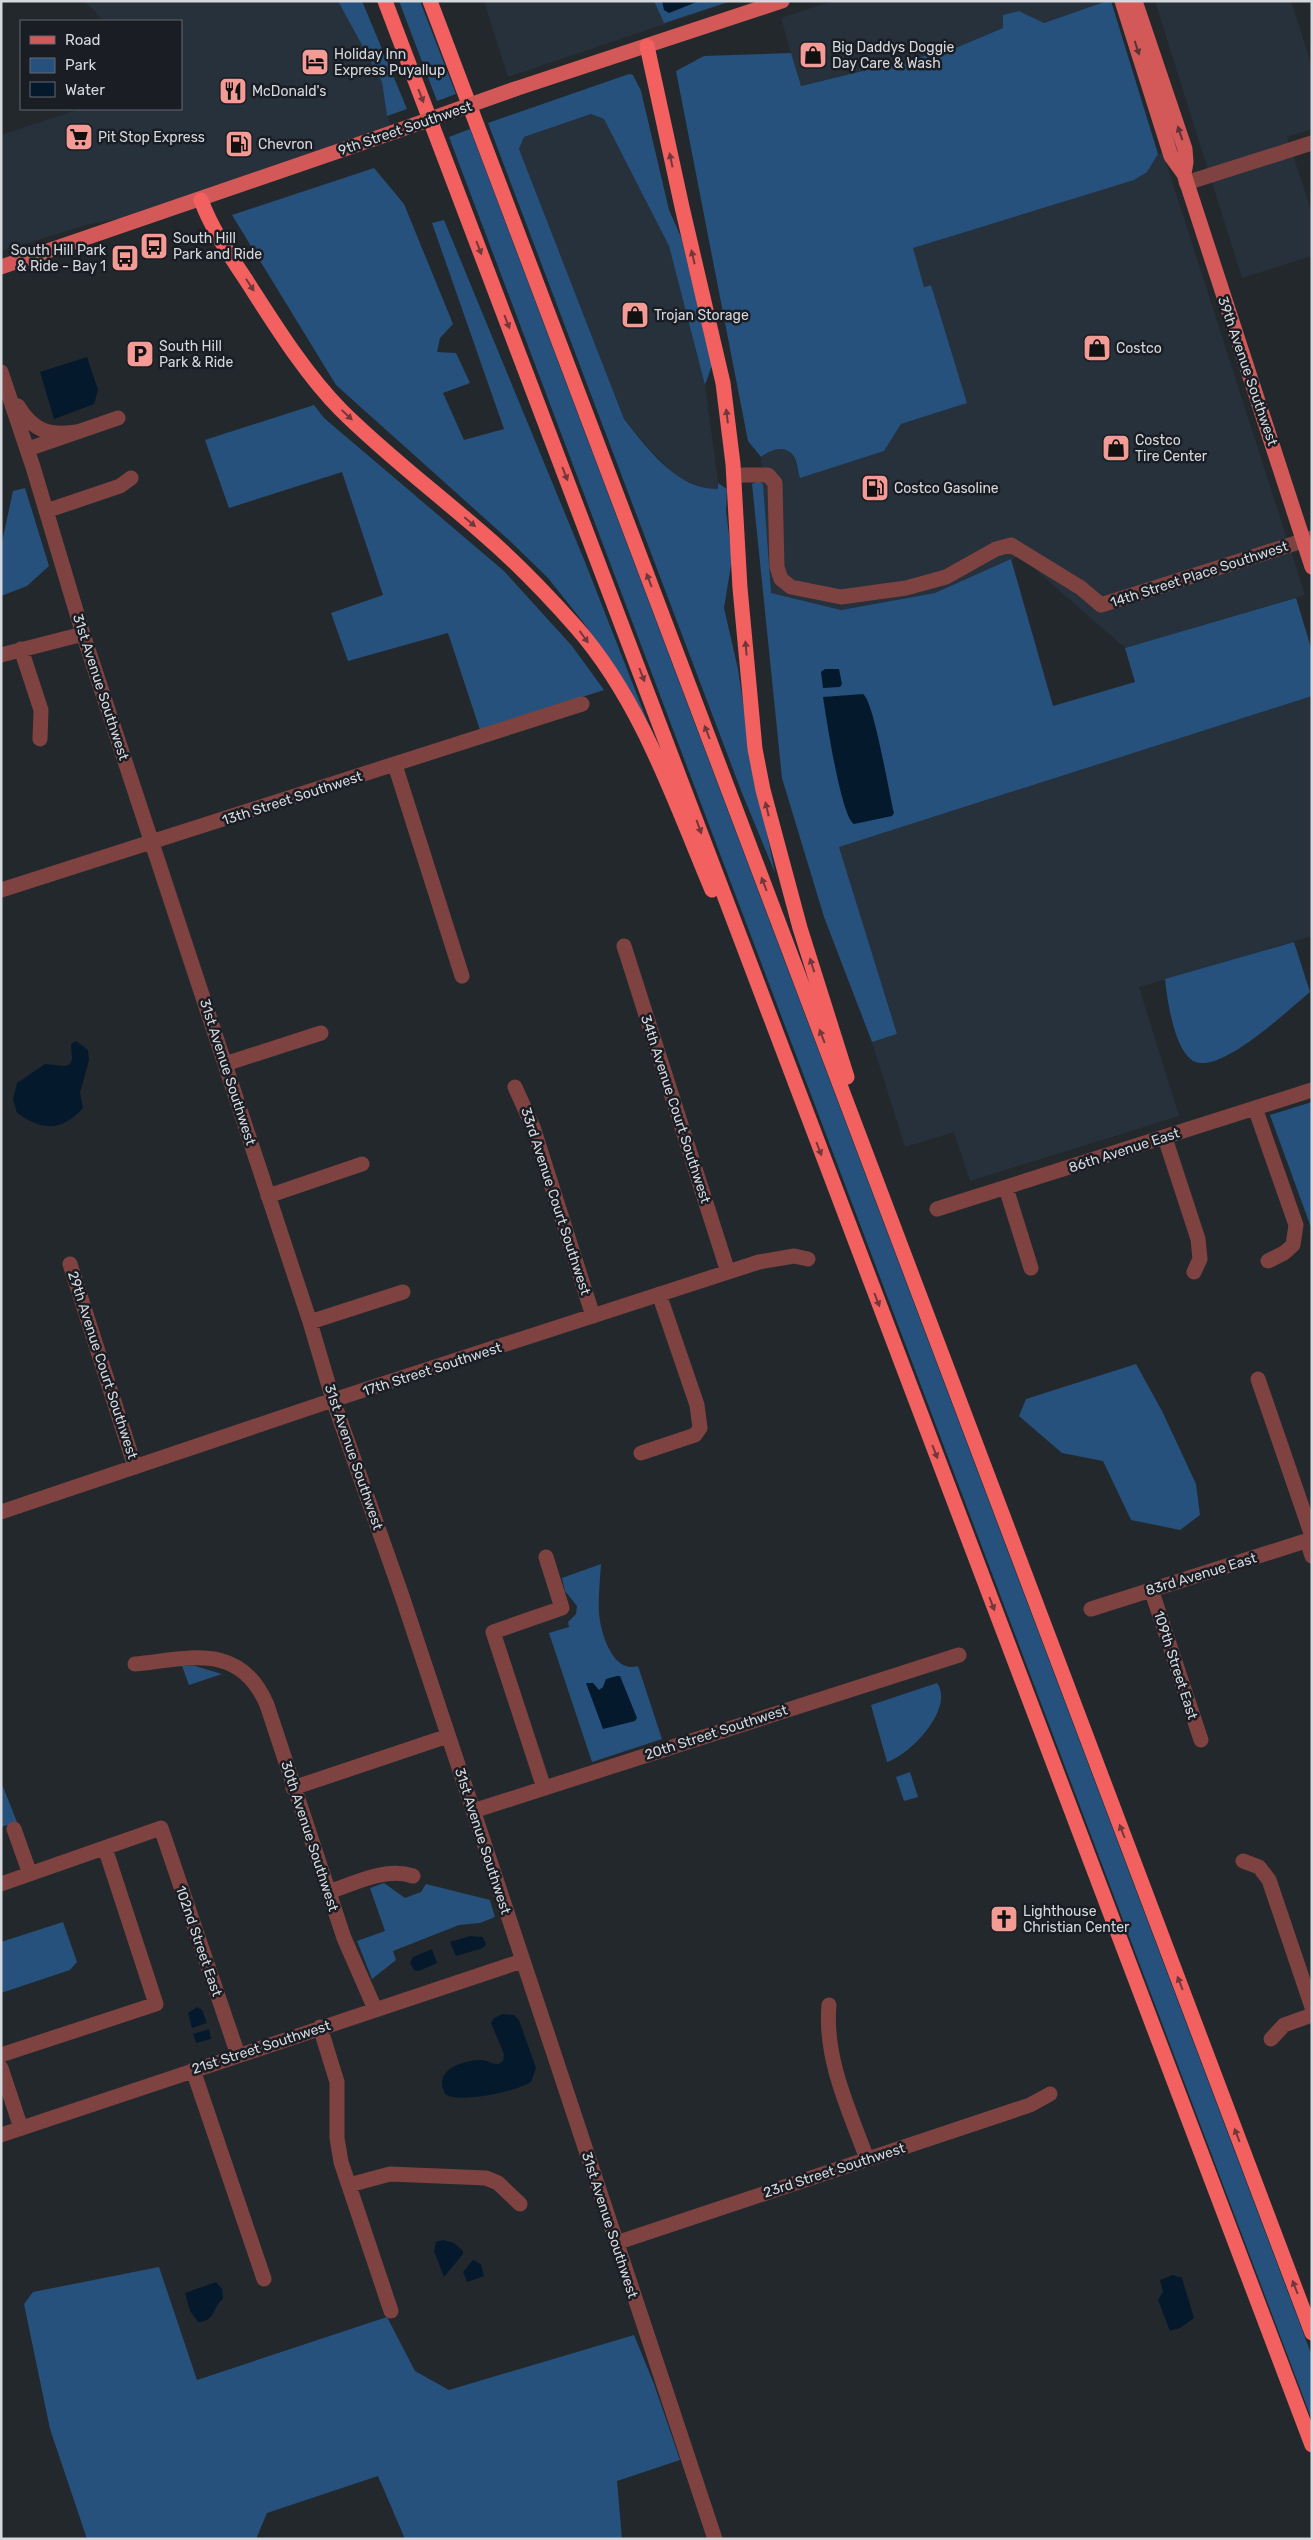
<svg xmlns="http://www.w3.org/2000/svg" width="1313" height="2540" font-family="Rubik,sans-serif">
  <rect width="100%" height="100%" fill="#23282d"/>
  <!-- built -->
  <path fill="#27313b" d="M 81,1 L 338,1 L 382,82 L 387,116 L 394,132 L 177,209 L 90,224 L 1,251 L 1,135 L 80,109 L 181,109 L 181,21 L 103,21 L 91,7 Z
    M 484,1 L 733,1 L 508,77 Z
    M 832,1 L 1107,1 L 1044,23 L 1019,11 L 1004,15 L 1003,28 L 953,49 L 800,86 L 781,18 Z
    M 1155,1 L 1291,1 L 1312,67 L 1312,129 L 1287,137 L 1312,213 L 1312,256 L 1242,278 Z
    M 591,114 L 604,119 L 669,246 L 705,385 L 719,489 L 707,489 L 678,478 L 652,452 L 624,419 L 519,149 L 524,137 Z
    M 1163,153 L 1305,595 L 1125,648 L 1020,556 L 935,593 L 840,610 L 770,593 L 761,457 L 776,448 L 785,449 L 793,455 L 801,477 L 884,451 L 901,424 L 967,403 L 931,285 L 924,287 L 912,248 L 1147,172 L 1158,154 Z
    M 1312,696 L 1312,936 L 1139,987 L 1179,1116 L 970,1181 L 954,1132 L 905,1147 L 872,1042 L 897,1034 L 839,847 Z"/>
  <!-- green -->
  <path fill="#26517c" d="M 338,1 L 362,1 L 407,109 L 387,116 L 382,82 Z
    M 399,1 L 420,1 L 456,94 L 437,101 Z
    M 654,1 L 731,1 L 664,23 Z
    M 1107,1 L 1111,1 L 1158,154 L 1147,172 L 1134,180 L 913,248 L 924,287 L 931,285 L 967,403 L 901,424 L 884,451 L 800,478 C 798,471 797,460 793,455 C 784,444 770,450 761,457 L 748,441 L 676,71 L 704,56 L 791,53 L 801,86 L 953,49 L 1003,28 L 1003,15 L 1019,11 L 1044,23 Z
    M 629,74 L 633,75 L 641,91 L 669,210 L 681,237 L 712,365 L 705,385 L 669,246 L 604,119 L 591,114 L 524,137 L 519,149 L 624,419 C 648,449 677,490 718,489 L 718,483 L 727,489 L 726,511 L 732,559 L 724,608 L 738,669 L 750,750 L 775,873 L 742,793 L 488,123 Z
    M 470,129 L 1312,2356 L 1312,2420 L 449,137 Z
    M 374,168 L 404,204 L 453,324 L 440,338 L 437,352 L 456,353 L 470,383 L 443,393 L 464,440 L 504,429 L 432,223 L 444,220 L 585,562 L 652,733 L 616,670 L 583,622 L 548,578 L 510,541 L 336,385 L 232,215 Z
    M 314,405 L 324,418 L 504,571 L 572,646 L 604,690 L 480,730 L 448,633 L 348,661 L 331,613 L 383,595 L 342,472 L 229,508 L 205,440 Z
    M 759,481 L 763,484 L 771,593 L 841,610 L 935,593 L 1011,559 L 1053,706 L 1135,682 L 1125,648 L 1296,598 L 1312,651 L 1312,696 L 839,847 L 897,1034 L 872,1042 L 824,917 L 782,778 L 752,484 Z
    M 25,488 L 49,566 L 27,586 L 1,596 L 1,547 L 13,491 Z
    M 1294,942 L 1310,992 C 1287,1011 1229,1066 1200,1063 C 1175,1061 1167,998 1165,979 Z
    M 1312,1102 L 1312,1230 L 1270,1115 Z
    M 1136,1364 L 1162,1411 L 1196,1484 L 1200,1515 L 1180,1530 L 1131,1520 L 1103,1461 L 1062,1453 L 1019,1416 L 1026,1399 Z
    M 601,1564 C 600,1580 598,1598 599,1614 C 601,1634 613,1674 638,1666 L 662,1739 L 592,1762 L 549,1633 L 569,1627 L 568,1622 L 576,1614 L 577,1606 L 565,1591 L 562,1578 Z
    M 182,1666 L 195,1666 L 222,1674 L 189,1685 Z
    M 937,1683 C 955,1708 910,1755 887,1762 L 871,1705 Z
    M 910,1772 L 918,1797 L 904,1801 L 896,1777 Z
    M 1,1782 L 17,1822 L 1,1827 Z
    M 384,1883 L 405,1898 L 421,1892 L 426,1884 L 490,1900 L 495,1917 L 480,1923 L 459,1925 L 393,1951 L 396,1960 L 372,1979 L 357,1941 L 385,1931 L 370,1888 Z
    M 63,1922 L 77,1962 L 70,1970 L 1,1993 L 1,1942 Z
    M 159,2267 L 197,2380 L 387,2317 L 415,2371 L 449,2390 L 634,2335 L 654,2384 L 680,2460 L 617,2481 L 622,2539 L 405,2539 L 378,2476 L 267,2513 L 256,2539 L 87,2539 L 50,2429 L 24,2304 L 33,2292 Z"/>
  <!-- water -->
  <path fill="#05192d" d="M 662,1 L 699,1 L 669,13 L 664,10 Z
    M 87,357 L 98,390 L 94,404 L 54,419 L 40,372 Z
    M 825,669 L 839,669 L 842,684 L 840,687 L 823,688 L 821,672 Z
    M 863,694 C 874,701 889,794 894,813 L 892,816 L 854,824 C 841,817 826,716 823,697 Z
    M 76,1041 L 88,1050 L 89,1060 L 80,1093 L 83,1108 C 61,1132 43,1131 17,1113 L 13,1099 L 17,1083 L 45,1064 L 65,1066 L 70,1064 L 72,1059 L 71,1044 Z
    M 617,1676 L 620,1676 L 637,1718 L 635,1721 L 603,1729 L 586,1683 L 593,1683 L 599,1690 L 603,1687 L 606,1679 Z
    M 470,1936 L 483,1937 L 486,1945 L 483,1948 L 456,1956 L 450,1942 Z
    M 432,1949 L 437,1963 L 419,1971 L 414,1970 L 410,1963 L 413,1957 Z
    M 197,2007 L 202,2010 L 207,2023 L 192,2028 L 188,2013 Z
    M 503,2014 L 514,2015 L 519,2020 L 536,2068 L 531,2082 C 515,2092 462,2103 446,2095 C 431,2071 462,2060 481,2060 C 490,2060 495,2068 503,2061 L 504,2054 L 491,2023 L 494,2018 Z
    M 209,2029 L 211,2039 L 196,2043 L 193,2034 Z
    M 443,2240 L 454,2243 L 463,2251 L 463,2254 L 444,2277 L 434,2251 L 436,2242 Z
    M 473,2260 L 481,2264 L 484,2276 L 467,2282 L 463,2272 Z
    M 1173,2275 L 1182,2278 L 1194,2318 L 1180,2328 L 1170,2331 L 1158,2300 L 1163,2292 L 1160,2280 Z
    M 216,2282 L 222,2289 L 223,2299 C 212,2307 216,2322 198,2322 L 190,2311 L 185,2293 Z"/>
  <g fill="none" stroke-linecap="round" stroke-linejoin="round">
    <!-- minor -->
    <path stroke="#7e4341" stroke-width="15" d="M 1186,183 L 1312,143
      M 1,372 L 33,467 L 83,634 L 310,1322 L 333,1400 L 402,1596 L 715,2539
      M 18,406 C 33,431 49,436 77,432
      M 28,449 L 118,418
      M 742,475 L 768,475 L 775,483 L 777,567 L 781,579 L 791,587 L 841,597 L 906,588 L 946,577 L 996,549 L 1011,545 L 1081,588 L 1101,605 L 1312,538
      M 46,511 L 120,486 L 131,478
      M 21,649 L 41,710 L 40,739
      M 1,655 L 83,634
      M 395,765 L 462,976
      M 1,890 L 582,704
      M 624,946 L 728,1272
      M 225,1064 L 321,1033
      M 515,1087 L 533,1127 L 593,1316
      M 1255,1108 L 1296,1225 L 1293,1245 L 1284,1253 L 1268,1261
      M 1165,1138 L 1198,1239 L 1200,1259 L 1194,1272
      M 1006,1188 L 1031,1268
      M 268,1196 L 362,1164
      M 937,1209 L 1312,1090
      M 70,1264 L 135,1467
      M 310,1322 L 403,1292
      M 1258,1379 L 1312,1536
      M 641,1453 L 695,1435 L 700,1428 L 697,1405 L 659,1294
      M 1,1512 L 333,1400 L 759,1262 L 794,1256 L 808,1259
      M 1307,1540 L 1312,1556
      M 1151,1589 L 1201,1740
      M 1091,1609 L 1312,1539
      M 135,1664 C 188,1659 240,1641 267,1705 L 344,1938 L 375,2009
      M 293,1788 L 448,1736
      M 544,1788 L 493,1632 L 562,1608 L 546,1557
      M 473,1811 L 959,1655
      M 14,1829 L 30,1874
      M 1243,1861 L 1259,1867 L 1269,1880 L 1312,2007
      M 1,1884 L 161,1828 L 238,2055
      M 329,1892 C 355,1883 385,1867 413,1876
      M 829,2005 C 824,2058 849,2110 867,2159
      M 320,2027 L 337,2082 L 337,2138 L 341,2162 L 391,2311
      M 1271,2039 L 1284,2025 L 1312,2015
      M 1,2055 L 156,2004 L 105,1848
      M 1,2068 L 21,2128
      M 193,2070 L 264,2279
      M 1,2135 L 522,1961
      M 349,2185 L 390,2174 L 486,2178 L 498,2183 L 520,2204
      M 616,2243 L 1030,2105 L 1050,2094"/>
    <!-- major -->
    <path stroke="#d25958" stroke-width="15" d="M 1122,1 L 1171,156 L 1184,174 L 1312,567
      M 1135,1 L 1185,149 L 1186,162 L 1184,174
      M 515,89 L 782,1
      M 1,267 L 394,132"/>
    <!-- highway -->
    <path stroke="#f36060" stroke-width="15" d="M 385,1 L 1312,2445
      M 430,1 L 1312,2333
      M 647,46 L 682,207 L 723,383 L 733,464 L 740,588 L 755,749 L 763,790 L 800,928 L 847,1077
      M 201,200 C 212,230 231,257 248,283 C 275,325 306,375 341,410 C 384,453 434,491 480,531 C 514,560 546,593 576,627 C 641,701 674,800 712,890"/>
    <!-- major-bridge -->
    <path stroke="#d25958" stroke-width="15" d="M 394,132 L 515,89"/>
  </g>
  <!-- one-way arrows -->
  <defs><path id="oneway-solid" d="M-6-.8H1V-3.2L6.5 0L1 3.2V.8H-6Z" transform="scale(1.25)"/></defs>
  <g fill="#5a3336">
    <use href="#oneway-solid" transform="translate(1137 48) rotate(72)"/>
    <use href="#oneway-solid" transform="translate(1180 133) rotate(-109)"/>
  </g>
  <g fill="#71383c">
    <use href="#oneway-solid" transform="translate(421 96) rotate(69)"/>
    <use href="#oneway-solid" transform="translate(671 160) rotate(-102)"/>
    <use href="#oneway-solid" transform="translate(479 248) rotate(69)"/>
    <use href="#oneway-solid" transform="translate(693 257) rotate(-103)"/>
    <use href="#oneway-solid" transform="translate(250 285) rotate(57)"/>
    <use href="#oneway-solid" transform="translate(507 322) rotate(69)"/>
    <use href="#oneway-solid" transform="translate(347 415) rotate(43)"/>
    <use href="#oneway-solid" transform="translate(727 416) rotate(-97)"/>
    <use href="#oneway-solid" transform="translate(565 474) rotate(69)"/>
    <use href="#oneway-solid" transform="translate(470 522) rotate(40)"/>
    <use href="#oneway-solid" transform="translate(649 580) rotate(-111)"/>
    <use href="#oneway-solid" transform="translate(584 637) rotate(54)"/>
    <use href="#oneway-solid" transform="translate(746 648) rotate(-95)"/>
    <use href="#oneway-solid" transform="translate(642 675) rotate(69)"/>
    <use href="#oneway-solid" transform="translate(707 732) rotate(-111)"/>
    <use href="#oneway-solid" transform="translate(767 809) rotate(-103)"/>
    <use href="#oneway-solid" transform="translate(699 827) rotate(70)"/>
    <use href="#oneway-solid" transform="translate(764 884) rotate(-111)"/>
    <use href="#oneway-solid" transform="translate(812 965) rotate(-108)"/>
    <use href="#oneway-solid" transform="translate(822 1036) rotate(-111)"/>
    <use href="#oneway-solid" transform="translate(819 1149) rotate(69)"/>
    <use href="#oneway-solid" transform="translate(877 1300) rotate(69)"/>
    <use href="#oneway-solid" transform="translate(935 1452) rotate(69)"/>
    <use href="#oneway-solid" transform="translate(992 1604) rotate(69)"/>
    <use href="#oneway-solid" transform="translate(1122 1831) rotate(-111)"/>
    <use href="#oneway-solid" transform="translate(1180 1983) rotate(-111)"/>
    <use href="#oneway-solid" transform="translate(1237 2135) rotate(-111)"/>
    <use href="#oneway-solid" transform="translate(1295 2287) rotate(-111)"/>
  </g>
  <!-- icons -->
  <defs>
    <symbol id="shop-square" viewBox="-11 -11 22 22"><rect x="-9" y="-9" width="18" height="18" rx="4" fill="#f59b96" stroke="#1a1e24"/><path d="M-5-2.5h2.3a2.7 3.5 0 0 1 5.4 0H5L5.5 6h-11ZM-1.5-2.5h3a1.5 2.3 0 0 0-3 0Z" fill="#111"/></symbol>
    <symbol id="hotel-square" viewBox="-11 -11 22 22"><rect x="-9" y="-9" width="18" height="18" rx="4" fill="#f59b96" stroke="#1a1e24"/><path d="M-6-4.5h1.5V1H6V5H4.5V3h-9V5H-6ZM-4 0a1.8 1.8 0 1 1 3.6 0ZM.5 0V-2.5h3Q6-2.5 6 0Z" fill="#111"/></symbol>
    <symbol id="restaurant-square" viewBox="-11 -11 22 22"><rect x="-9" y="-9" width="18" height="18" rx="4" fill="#f59b96" stroke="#1a1e24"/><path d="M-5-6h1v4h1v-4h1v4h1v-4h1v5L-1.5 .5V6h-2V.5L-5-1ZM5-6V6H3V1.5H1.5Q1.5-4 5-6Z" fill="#111"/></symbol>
    <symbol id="supermarket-square" viewBox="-11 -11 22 22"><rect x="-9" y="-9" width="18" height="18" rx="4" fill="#f59b96" stroke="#1a1e24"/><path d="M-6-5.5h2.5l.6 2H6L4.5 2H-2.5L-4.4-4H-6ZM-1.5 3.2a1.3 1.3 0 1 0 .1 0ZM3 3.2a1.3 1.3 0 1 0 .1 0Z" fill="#111"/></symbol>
    <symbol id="fuel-square" viewBox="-11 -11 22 22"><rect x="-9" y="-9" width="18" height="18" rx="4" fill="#f59b96" stroke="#1a1e24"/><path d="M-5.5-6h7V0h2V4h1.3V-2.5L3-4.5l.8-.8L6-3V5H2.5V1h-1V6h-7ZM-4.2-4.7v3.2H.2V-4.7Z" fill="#111"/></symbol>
    <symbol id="bus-square" viewBox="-11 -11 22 22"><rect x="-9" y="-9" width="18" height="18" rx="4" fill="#f59b96" stroke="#1a1e24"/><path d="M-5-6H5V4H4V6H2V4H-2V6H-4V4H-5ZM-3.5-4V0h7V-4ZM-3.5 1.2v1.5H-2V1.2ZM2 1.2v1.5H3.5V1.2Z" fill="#111"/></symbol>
    <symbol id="parking-square" viewBox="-11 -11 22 22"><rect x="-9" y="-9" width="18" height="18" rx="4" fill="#f59b96" stroke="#1a1e24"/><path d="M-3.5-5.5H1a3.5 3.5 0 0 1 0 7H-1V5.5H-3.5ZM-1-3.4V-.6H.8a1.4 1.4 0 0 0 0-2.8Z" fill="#111"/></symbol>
    <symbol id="church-square" viewBox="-11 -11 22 22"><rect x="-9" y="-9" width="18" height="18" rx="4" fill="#f59b96" stroke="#1a1e24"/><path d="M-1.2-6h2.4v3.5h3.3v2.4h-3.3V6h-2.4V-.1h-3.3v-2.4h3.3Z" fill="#111"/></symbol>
  </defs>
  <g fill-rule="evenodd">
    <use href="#shop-square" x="797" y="39" width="32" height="32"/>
    <use href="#hotel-square" x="299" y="46" width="32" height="32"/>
    <use href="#restaurant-square" x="217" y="75" width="32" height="32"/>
    <use href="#supermarket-square" x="63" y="121" width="32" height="32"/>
    <use href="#fuel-square" x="223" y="128" width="32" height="32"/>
    <use href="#bus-square" x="138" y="230" width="32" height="32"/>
    <use href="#bus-square" x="109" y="242" width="32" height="32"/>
    <use href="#shop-square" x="619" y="299" width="32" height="32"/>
    <use href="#shop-square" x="1081" y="332" width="32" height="32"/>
    <use href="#parking-square" x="124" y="338" width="32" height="32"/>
    <use href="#shop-square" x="1100" y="432" width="32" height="32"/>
    <use href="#fuel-square" x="859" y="472" width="32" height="32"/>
    <use href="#church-square" x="988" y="1903" width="32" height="32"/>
  </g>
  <g text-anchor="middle" stroke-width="5" stroke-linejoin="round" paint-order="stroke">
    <!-- poi labels -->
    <g font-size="14" fill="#d5d8dc" stroke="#1a1e24" text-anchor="start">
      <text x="832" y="52">Big Daddys Doggie<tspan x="832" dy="16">Day Care &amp; Wash</tspan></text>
      <text x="334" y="59">Holiday Inn<tspan x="334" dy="16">Express Puyallup</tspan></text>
      <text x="252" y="96">McDonald's</text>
      <text x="98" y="142">Pit Stop Express</text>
      <text x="258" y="149">Chevron</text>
      <text x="173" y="243">South Hill<tspan x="173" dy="16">Park and Ride</tspan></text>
      <text x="106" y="255" text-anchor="end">South Hill Park<tspan x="106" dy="16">&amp; Ride - Bay 1</tspan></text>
      <text x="654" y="320">Trojan Storage</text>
      <text x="159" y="351">South Hill<tspan x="159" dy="16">Park &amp; Ride</tspan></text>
      <text x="1116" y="353">Costco</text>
      <text x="1135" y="445">Costco<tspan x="1135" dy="16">Tire Center</tspan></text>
      <text x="894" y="493">Costco Gasoline</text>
      <text x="1023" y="1916">Lighthouse<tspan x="1023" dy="16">Christian Center</tspan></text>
    </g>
    <!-- street labels -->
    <g font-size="14" fill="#d5d8dc" stroke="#1a1e24">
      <text transform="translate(405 128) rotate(-19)" y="5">9th Street Southwest</text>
      <text transform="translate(1248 371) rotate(71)" y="5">39th Avenue Southwest</text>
      <text transform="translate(1199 574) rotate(-18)" y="5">14th Street Place Southwest</text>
      <text transform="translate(101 687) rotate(72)" y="5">31st Avenue Southwest</text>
      <text transform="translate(292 798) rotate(-18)" y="5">13th Street Southwest</text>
      <text transform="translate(228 1072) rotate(72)" y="5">31st Avenue Southwest</text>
      <text transform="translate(676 1109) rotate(72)" y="5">34th Avenue Court Southwest</text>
      <text transform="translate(1124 1150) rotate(-18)" y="5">86th Avenue East</text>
      <text transform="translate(556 1201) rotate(72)" y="5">33rd Avenue Court Southwest</text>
      <text transform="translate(103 1365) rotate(72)" y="5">29th Avenue Court Southwest</text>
      <text transform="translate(432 1369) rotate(-18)" y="5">17th Street Southwest</text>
      <text transform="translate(354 1457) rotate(71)" y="5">31st Avenue Southwest</text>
      <text transform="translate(1201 1574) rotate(-17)" y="5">83rd Avenue East</text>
      <text transform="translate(1176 1665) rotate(72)" y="5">109th Street East</text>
      <text transform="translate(716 1732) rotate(-18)" y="5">20th Street Southwest</text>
      <text transform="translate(310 1836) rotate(72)" y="5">30th Avenue Southwest</text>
      <text transform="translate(483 1841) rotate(72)" y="5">31st Avenue Southwest</text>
      <text transform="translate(199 1941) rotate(71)" y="5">102nd Street East</text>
      <text transform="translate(261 2047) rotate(-18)" y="5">21st Street Southwest</text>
      <text transform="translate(834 2170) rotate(-18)" y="5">23rd Street Southwest</text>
      <text transform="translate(610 2225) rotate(72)" y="5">31st Avenue Southwest</text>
    </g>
  </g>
  <!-- border -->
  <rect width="1313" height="2540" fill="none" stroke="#d5d8dc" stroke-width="5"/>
  <!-- legend -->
  <rect x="20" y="20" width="162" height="90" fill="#1a1e24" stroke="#65686e"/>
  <rect x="30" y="36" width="25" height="8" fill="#d25958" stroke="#65686e"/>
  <text x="65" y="45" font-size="15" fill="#d5d8dc">Road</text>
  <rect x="30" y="58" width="25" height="15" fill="#26517c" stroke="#65686e"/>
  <text x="65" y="70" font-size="15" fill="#d5d8dc">Park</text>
  <rect x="30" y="82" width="25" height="15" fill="#05192d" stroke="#65686e"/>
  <text x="65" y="95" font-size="15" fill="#d5d8dc">Water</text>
</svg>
